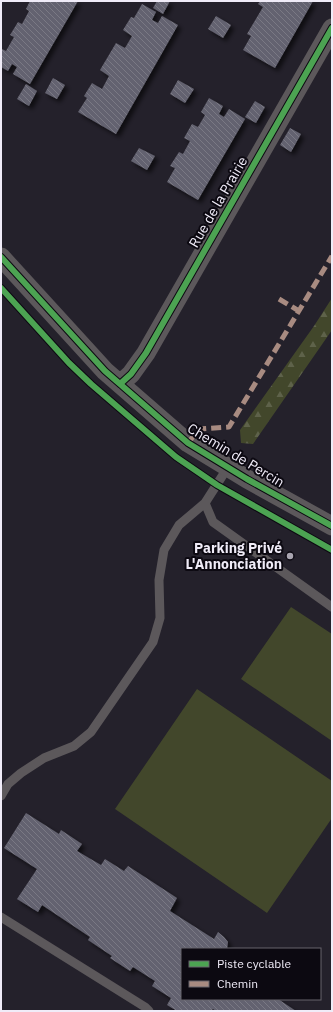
<svg xmlns="http://www.w3.org/2000/svg" width="333" height="1012" font-family="'IBM Plex Sans',sans-serif">
  <defs>
    <pattern id="forest-firs" width="22" height="20" patternUnits="userSpaceOnUse"><rect width="22" height="20" fill="#42472b"/><path d="M5 1l3.5 6h-7zM16 11l3.5 6h-7z" fill="#5e624a"/></pattern>
    <pattern id="building-back-hatch" width="6" height="6" patternUnits="userSpaceOnUse"><rect width="6" height="6" fill="#63626f"/><path d="M-1 5l2 2M0 0l6 6M5-1l2 2" fill="none" stroke="#7a7984"/></pattern>
    <filter id="shadow"><feDropShadow dx="3.5" dy="3.5" stdDeviation="2" flood-color="#0009"/></filter>
  </defs>
  <rect width="100%" height="100%" fill="#24212b"/>
  <!-- forest -->
  <path fill="url(#forest-firs)" d="M 332,298 L 332,330 L 253,444 L 241,443 L 240,430 L 314,326 Z"/>
  <!-- pitch -->
  <path fill="#42472b" d="M 291,607 L 332,634 L 332,741 L 241,679 Z
    M 197,689 L 332,781 L 332,818 L 267,913 L 115,809 Z"/>
  <!-- building -->
  <path fill="url(#building-back-hatch)" filter="url(#shadow)" d="M 30,1 L 78,1 L 30,84 L 13,74 L 17,67 L 12,64 L 8,71 L 1,67 L 1,52 L 2,49 L 6,51 L 14,37 L 10,35 L 18,22 L 22,24 L 29,11 L 26,9 Z
    M 157,1 L 170,1 L 163,14 L 153,8 Z
    M 260,1 L 313,1 L 275,68 L 243,50 L 251,36 L 247,34 L 263,7 L 258,4 Z
    M 142,4 L 156,12 L 152,20 L 158,23 L 162,16 L 178,25 L 116,134 L 78,112 L 87,98 L 84,96 L 92,83 L 102,89 L 109,76 L 100,70 L 116,43 L 125,48 L 132,36 L 123,30 L 131,17 L 134,18 Z
    M 216,16 L 231,25 L 223,38 L 208,29 Z
    M 53,78 L 65,85 L 57,99 L 45,93 Z
    M 178,80 L 194,89 L 185,103 L 170,94 Z
    M 26,84 L 37,91 L 29,106 L 17,99 Z
    M 209,98 L 223,106 L 219,114 L 224,117 L 229,109 L 245,119 L 198,200 L 167,182 L 175,168 L 170,166 L 179,152 L 183,154 L 190,141 L 184,138 L 192,124 L 198,127 L 205,115 L 201,112 Z
    M 255,101 L 265,107 L 256,123 L 245,117 Z
    M 290,128 L 301,134 L 291,152 L 280,145 Z
    M 139,148 L 155,156 L 147,170 L 131,161 Z
    M 26,813 L 59,834 L 61,830 L 82,844 L 77,851 L 101,865 L 105,859 L 124,871 L 128,866 L 177,898 L 170,911 L 214,939 L 218,932 L 224,937 L 228,942 L 227,949 L 182,949 L 182,999 L 278,999 L 296,1011 L 216,1011 L 213,1009 L 211,1011 L 177,1011 L 167,1005 L 171,998 L 152,986 L 155,981 L 133,967 L 130,971 L 110,958 L 112,956 L 88,940 L 90,937 L 42,905 L 38,912 L 17,899 L 37,869 L 4,848 Z"/>
  <g fill="none" stroke-linecap="round" stroke-linejoin="round">
    <!-- service -->
    <path stroke="#5c585b" stroke-width="9" d="M 228,467 L 205,503 L 213,522 L 332,607
      M 1,796 L 8,784 L 21,773 L 44,758 L 74,746 L 91,732 L 153,642 L 160,618 L 159,580 L 164,550 L 179,525 L 205,503
      M 1,917 L 145,1007 L 149,1011"/>
    <!-- minor -->
    <path stroke="#5c585b" stroke-width="19" d="M 1,257 L 105,371 L 188,443 L 247,479 L 332,526
      M 120,384 L 131,374 L 146,353 L 332,28"/>
    <!-- quiet -->
    <path stroke="#a88b81" stroke-width="5" stroke-dasharray="10 5" stroke-linecap="butt" d="M 279,299 L 299,311
      M 188,443 L 199,429 L 229,427 L 332,256"/>
    <defs>
      <path id="cycleway" d="M 1,257 L 105,371 L 188,443 L 247,479 L 332,526
        M 1,288 L 69,363 L 91,384 L 176,457 L 217,485 L 332,550
        M 120,384 L 131,374 L 146,353 L 332,28"/>
    </defs>
    <!-- cycleway casing -->
    <use href="#cycleway" stroke="#0c0911" stroke-width="8"/>
    <!-- cycleway -->
    <use href="#cycleway" stroke="#4ca352" stroke-width="6"/>
  </g>
  <!-- markers -->
  <circle fill="#a9a5b0" stroke="#0c0911" stroke-width="1.5" cx="290" cy="556" r="4"/>
  <g text-anchor="middle" stroke-width="4" stroke-linejoin="round" paint-order="stroke">
    <!-- street labels -->
    <g font-size="14" fill="#f0ecf8" stroke="#0c0911">
      <text transform="translate(218 202) rotate(-60)" y="5">Rue de la Prairie</text>
      <text transform="translate(236 455) rotate(31)" y="5">Chemin de Percin</text>
    </g>
    <!-- poi labels -->
    <g font-size="14" font-weight="bold" fill="#f0ecf8" stroke="#0c0911" text-anchor="end">
      <text x="282" y="553">Parking Privé<tspan x="282" dy="16">L'Annonciation</tspan></text>
    </g>
  </g>
  <!-- border -->
  <rect width="333" height="1012" fill="none" stroke="#f0ecf8" stroke-width="4"/>
  <!-- legend -->
  <rect x="181" y="948" width="140" height="52" fill="#0c0911" stroke="#67646d"/>
  <rect x="189" y="961" width="20" height="6" fill="#4ca352" stroke="#67646d"/>
  <text x="217" y="968" font-size="12" fill="#f0ecf8">Piste cyclable</text>
  <rect x="189" y="981" width="20" height="6" fill="#a88b81" stroke="#67646d"/>
  <text x="217" y="988" font-size="12" fill="#f0ecf8">Chemin</text>
</svg>
